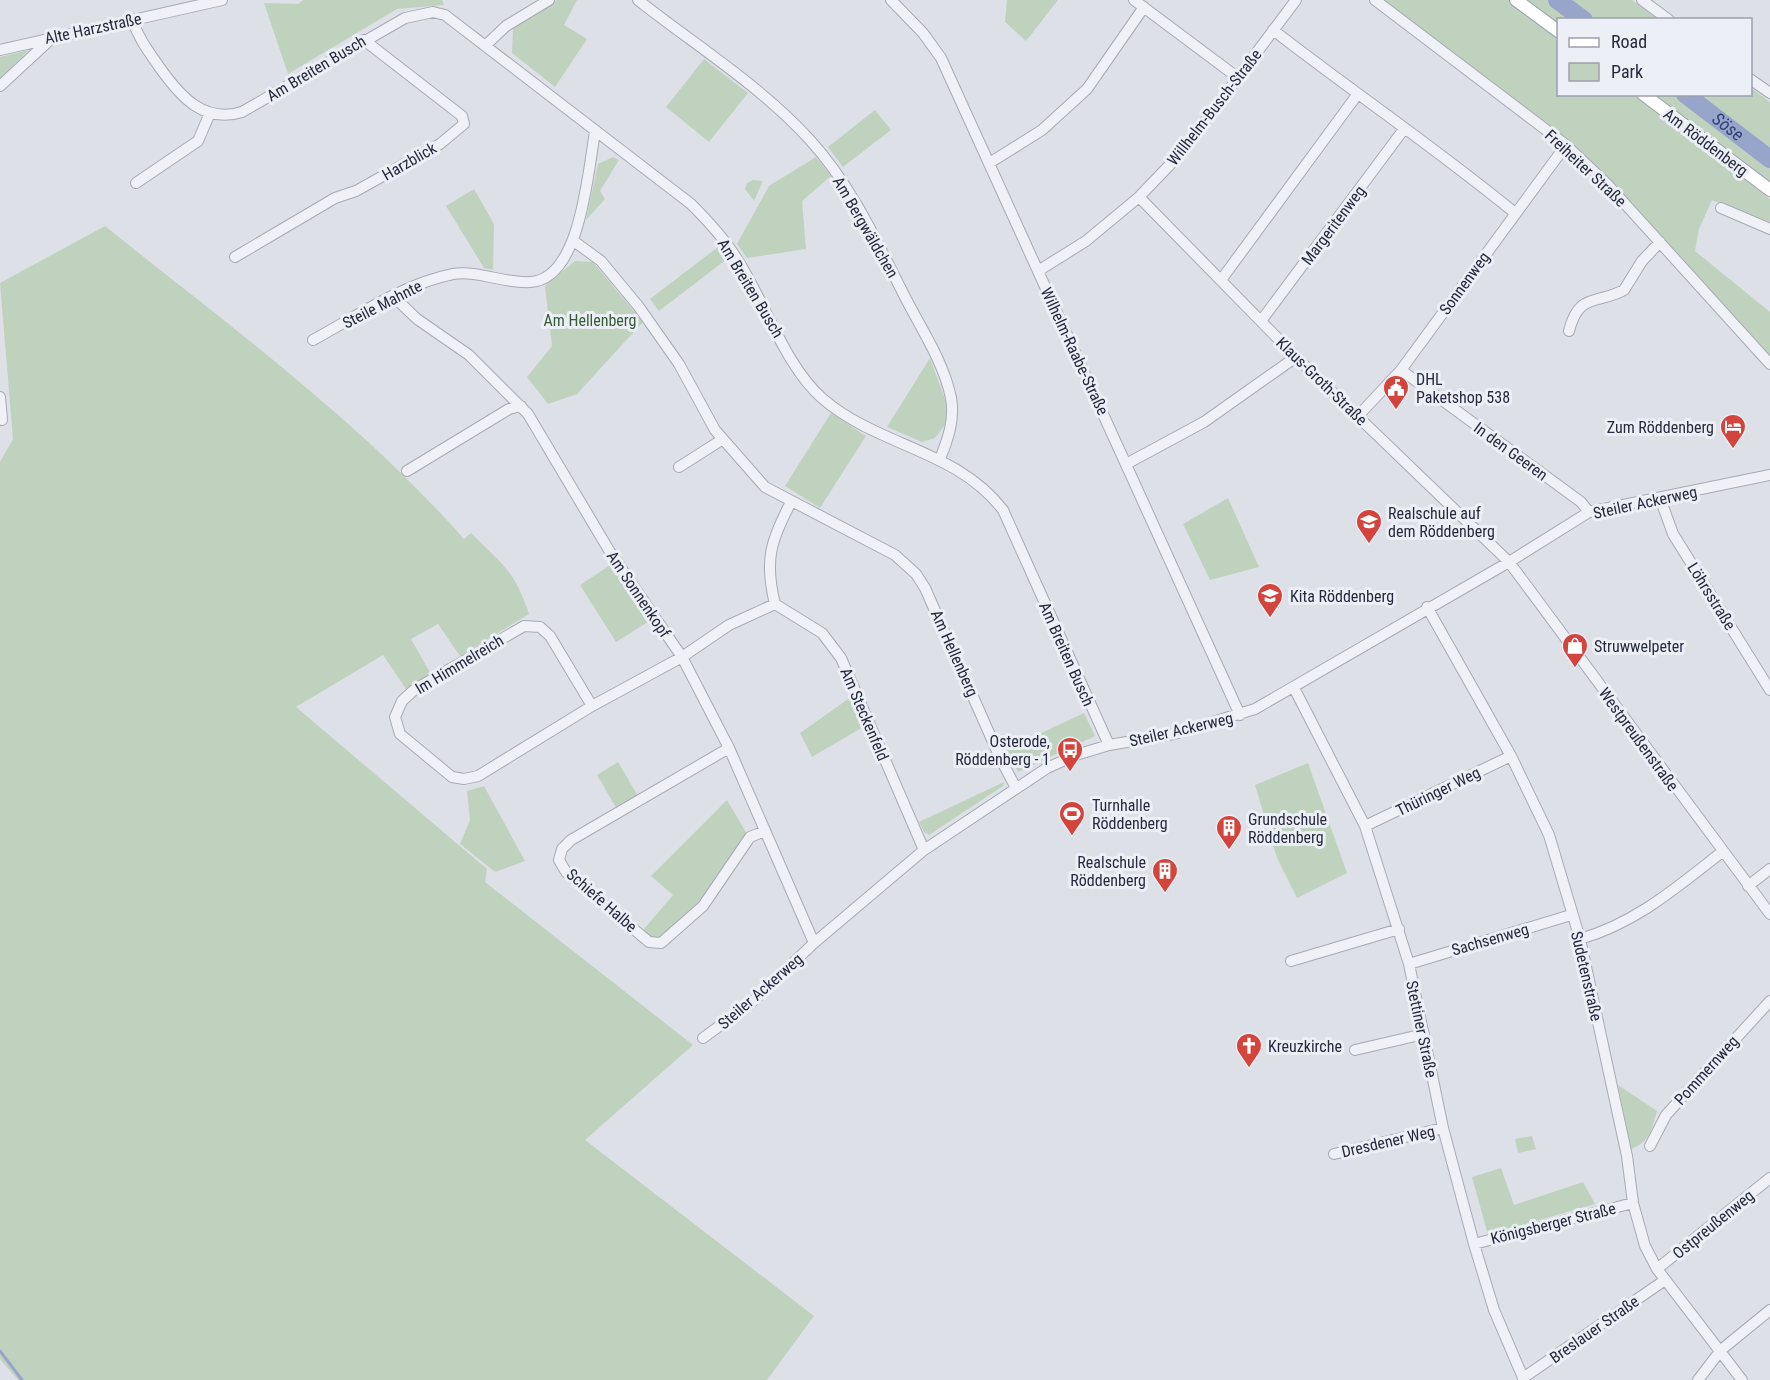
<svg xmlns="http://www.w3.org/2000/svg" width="1770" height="1380" font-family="'Roboto Condensed',sans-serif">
  <rect width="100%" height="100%" fill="#dee0e8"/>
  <!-- green -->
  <path fill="#bfd2be" d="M 303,0 L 442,0 L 444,5 L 397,9 L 288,74 L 264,3 L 298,4 Z
    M 557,0 L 577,0 L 564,25 L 587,39 L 555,87 L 512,53 L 513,28 Z
    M 1007,0 L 1058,0 L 1026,41 L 1005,22 Z
    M 1380,0 L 1509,0 L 1558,36 L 1558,94 L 1635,95 L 1770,199 L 1770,224 L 1712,200 L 1699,229 L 1695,251 L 1770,312 L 1770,359 L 1609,181 Z
    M 1526,0 L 1632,0 L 1658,19 L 1558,20 L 1558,24 Z
    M 29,50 L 0,78 L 0,57 Z
    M 704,59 L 748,93 L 709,142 L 666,107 Z
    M 1751,88 L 1770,102 L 1770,182 L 1653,95 L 1750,94 Z
    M 875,110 L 891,130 L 843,167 L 828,147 Z
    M 613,157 L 619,160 L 600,191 L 605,199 L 586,220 L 598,164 Z
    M 816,157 L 831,176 L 802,201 L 806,249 L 747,258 L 737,244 L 769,186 Z
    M 753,180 L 763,181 L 754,201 L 745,189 L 747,183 Z
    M 474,189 L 494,224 L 493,270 L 484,268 L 446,206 Z
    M 105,226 C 228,325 359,420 464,539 L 471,533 C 502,564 515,571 529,614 L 460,656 L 438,624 L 411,639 L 432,676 L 408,692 L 383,655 L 296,707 L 487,869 L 485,882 L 693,1045 L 585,1140 L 814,1316 L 767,1380 L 18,1380 L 0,1359 L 0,462 L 13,439 L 0,283 Z
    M 718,247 L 727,259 L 659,311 L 650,299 Z
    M 575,261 L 593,262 L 643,322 L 577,394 L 548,404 L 527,377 L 552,346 L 545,286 Z
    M 930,358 L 945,399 L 947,422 L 935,438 L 922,442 L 887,427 Z
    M 831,413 L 866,436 L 820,508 L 785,486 Z
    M 1228,498 L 1259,567 L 1210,580 L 1183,524 Z
    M 612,564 L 648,622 L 616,642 L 580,585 Z
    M 851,697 L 863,727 L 812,757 L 800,733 Z
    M 1084,713 L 1095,736 L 1018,772 L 1007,749 Z
    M 618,762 L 638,796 L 617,809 L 597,775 Z
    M 1308,763 L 1347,873 L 1297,898 L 1277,858 L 1255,785 Z
    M 1004,782 L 1003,786 L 929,835 L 924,832 L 919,822 Z
    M 484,786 L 525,861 L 495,872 L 460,844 L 470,820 L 467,791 Z
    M 727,800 L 747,834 L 698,906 L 663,938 L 654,939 L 643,930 L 673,895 L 651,876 Z
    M 1618,1085 L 1657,1111 C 1652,1129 1650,1142 1631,1149 Z
    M 1532,1136 L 1536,1149 L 1518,1153 L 1515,1139 Z
    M 1501,1168 L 1514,1205 L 1583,1182 L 1595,1204 L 1488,1235 L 1472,1177 Z"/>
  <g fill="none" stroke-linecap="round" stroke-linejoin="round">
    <!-- stream -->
    <path stroke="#97a5ca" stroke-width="3" d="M 0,1351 L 22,1380"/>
    <!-- river -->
    <g stroke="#97a5ca" stroke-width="18">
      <path d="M 1557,0 L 1584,20"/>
      <path id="s1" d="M 1685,94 L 1770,159"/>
    </g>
    <defs>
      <path id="minor" d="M 638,0 C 695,45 761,86 810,140 C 852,186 878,244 906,299 C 922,330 944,363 951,398 C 955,419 948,439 940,459
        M 891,0 L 923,33 L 941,58 L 1240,715
        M 1134,0 L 1237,77
        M 1375,0 L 1566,145 L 1607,184 L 1770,364
        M 1642,0 L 1669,20
        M 132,19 C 138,38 149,52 160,68 C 180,96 204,124 242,112 L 405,18 L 433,12 L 445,15 L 691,204 C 707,220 723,237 735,256 C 763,297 785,367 823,399 C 879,447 956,449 1003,510 L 1109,745
        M 1273,30 C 1353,92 1437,149 1515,213
        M 486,45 L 506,26 L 549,0
        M 0,50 L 222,0
        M 1750,79 L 1770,93
        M 0,86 L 52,38
        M 991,162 L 1042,130 L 1087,89 L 1144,7
        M 136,183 L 198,141 L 210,113
        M 1139,197 L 1296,357 L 1509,562 L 1770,914
        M 1721,208 L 1770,229
        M 575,242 L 601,261 L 639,307 L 679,364 L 715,430 L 765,487 L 895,555 L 916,574 L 925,588 L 1001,760 L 1016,788
        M 235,257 L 335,198 L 356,191 L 440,144 L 464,124 L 462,116 L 364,40
        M 1038,271 L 1086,241 L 1139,197 L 1183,151 L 1296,0
        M 1221,280 L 1357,95
        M 393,296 L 417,319 L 469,355 L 528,414 L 610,552 L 682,657 L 729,748 L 814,943
        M 1261,321 L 1404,129
        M 1569,331 C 1579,292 1596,305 1624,290 L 1642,261 L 1660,242
        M 313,340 C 357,316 403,284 453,274 C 478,270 505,284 530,282 C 581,280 588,170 595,132
        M 1401,370 L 1581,502 L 1589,512
        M 0,397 L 2,420
        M 1358,416 L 1401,370 L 1566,145
        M 1128,463 L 1204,422 L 1296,357
        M 679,467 L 723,439
        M 407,471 L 509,409 L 521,406
        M 1660,498 L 1673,534 L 1770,690
        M 791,502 C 771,540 764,560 775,604 L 822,633 L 841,658 L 924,850
        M 1427,607 L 1511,756 L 1549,835 L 1580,939 L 1627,1156 L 1633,1203 L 1645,1246 L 1657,1269 L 1742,1380
        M 1294,688 L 1365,826 L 1409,964 L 1443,1128 L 1474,1244 L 1494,1310 L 1524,1380
        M 592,706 L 550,636 L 540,627 L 524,626 L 414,690 L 402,701 L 395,717 L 400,734 L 452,777 L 464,779 L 478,776 L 592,706 L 682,657 L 729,625 L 775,604
        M 729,748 L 571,840 L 562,849 L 559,860 L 566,872 L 649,942 L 661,943 L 703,906 L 750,837 L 765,831
        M 1365,826 L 1511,756
        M 1748,886 L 1770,869
        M 1580,939 C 1636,923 1677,887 1722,852
        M 1291,961 L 1399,929
        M 1409,964 L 1571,915
        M 703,1038 L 751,1003 L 814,943 L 924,850 L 1047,768 L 1076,755 L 1109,745 L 1174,734 L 1255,709 L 1509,562 L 1589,512 L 1770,475
        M 1355,1050 L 1424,1034
        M 1650,1146 L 1666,1115 L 1770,1001
        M 1334,1154 L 1443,1128
        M 1474,1244 L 1633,1203
        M 1657,1269 L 1770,1178
        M 1523,1378 L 1665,1280
        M 1698,1380 L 1721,1350 L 1770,1310"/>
      <path id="major" d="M 1516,0 L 1558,31
        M 1643,94 L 1770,190"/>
    </defs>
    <!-- minor casing -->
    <use href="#minor" stroke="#a7a9b5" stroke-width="12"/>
    <!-- major casing -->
    <use href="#major" stroke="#9ca1b4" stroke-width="14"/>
    <!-- minor -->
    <use href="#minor" stroke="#f0f1f6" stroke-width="10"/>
    <!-- major -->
    <use href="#major" stroke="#fff" stroke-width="12"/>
  </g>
  <!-- icons -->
  <defs>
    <symbol id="civic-pin" viewBox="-11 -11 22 30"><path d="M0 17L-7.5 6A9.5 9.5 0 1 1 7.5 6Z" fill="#d3453c" stroke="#edeff6"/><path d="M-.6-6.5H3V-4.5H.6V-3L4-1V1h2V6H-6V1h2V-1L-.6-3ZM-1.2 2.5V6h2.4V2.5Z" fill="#fff"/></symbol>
    <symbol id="hotel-pin" viewBox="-11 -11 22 30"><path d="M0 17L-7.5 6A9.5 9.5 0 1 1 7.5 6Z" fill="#d3453c" stroke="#edeff6"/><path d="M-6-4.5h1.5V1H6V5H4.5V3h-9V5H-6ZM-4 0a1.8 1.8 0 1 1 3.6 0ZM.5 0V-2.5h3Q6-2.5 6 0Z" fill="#fff"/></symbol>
    <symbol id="school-pin" viewBox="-11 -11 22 30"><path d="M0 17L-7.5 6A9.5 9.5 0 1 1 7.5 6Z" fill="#d3453c" stroke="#edeff6"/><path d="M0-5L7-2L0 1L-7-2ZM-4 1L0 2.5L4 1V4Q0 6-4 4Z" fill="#fff"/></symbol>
    <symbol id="shop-pin" viewBox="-11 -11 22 30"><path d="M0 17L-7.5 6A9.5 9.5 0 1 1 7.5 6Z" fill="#d3453c" stroke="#edeff6"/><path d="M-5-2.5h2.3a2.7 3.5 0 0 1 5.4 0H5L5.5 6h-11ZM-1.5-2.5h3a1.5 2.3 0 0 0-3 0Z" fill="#fff"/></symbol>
    <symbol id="bus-pin" viewBox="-11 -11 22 30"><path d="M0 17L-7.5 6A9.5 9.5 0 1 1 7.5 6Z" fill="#d3453c" stroke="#edeff6"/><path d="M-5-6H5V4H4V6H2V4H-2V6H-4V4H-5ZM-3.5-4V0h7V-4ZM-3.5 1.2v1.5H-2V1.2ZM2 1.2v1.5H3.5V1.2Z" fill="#fff"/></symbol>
    <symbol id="stadium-pin" viewBox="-11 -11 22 30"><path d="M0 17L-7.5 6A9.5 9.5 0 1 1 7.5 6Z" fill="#d3453c" stroke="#edeff6"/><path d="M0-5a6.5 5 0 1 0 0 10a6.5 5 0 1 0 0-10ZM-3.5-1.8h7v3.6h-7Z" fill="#fff"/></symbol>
    <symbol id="building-pin" viewBox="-11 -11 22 30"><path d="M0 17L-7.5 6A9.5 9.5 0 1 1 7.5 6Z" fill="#d3453c" stroke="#edeff6"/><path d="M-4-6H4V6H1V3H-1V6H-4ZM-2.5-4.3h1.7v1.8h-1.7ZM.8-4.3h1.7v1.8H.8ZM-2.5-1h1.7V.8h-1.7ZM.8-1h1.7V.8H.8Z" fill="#fff"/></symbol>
    <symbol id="church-pin" viewBox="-11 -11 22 30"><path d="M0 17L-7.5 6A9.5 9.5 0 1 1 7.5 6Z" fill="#d3453c" stroke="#edeff6"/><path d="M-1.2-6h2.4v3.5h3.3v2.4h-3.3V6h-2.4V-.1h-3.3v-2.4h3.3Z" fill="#fff"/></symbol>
  </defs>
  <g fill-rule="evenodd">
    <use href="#civic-pin" x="1381" y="373" width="30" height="40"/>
    <use href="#hotel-pin" x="1718" y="412" width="30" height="40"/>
    <use href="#school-pin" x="1354" y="507" width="30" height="40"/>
    <use href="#school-pin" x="1255" y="581" width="30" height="40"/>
    <use href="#shop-pin" x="1560" y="631" width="30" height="40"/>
    <use href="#bus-pin" x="1055" y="735" width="30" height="40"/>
    <use href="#stadium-pin" x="1057" y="799" width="30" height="40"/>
    <use href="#building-pin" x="1214" y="813" width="30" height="40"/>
    <use href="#building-pin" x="1150" y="856" width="30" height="40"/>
    <use href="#church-pin" x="1234" y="1031" width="30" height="40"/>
  </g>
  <g text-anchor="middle" stroke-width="6" stroke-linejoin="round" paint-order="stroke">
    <!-- street labels -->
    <g font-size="16" fill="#262a3f" stroke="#edeff6">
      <text transform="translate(93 28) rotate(-12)" y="6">Alte Harzstraße</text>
      <text transform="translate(316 68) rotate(-31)" y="6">Am Breiten Busch</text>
      <text transform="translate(1214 107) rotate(-52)" y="6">Willhelm-Busch-Straße</text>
      <text transform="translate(1706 142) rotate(37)" y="6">Am Röddenberg</text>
      <text transform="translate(409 161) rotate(-30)" y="6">Harzblick</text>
      <text transform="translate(1586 168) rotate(43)" y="6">Freiheiter Straße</text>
      <text transform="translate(1333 225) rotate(-53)" y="6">Margeritenweg</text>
      <text transform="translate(866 227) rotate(60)" y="6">Am Bergwäldchen</text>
      <text transform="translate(1464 283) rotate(-54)" y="6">Sonnenweg</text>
      <text transform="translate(751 288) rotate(59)" y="6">Am Breiten Busch</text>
      <text transform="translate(382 304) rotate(-27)" y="6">Steile Mahnte</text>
      <text transform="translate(1075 351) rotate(65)" y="6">Wilhelm-Raabe-Straße</text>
      <text transform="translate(1322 381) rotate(44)" y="6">Klaus-Groth-Straße</text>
      <text transform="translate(1511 451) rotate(36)" y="6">In den Geeren</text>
      <text transform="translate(1645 502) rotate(-12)" y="6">Steiler Ackerweg</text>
      <text transform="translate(639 594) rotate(56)" y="6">Am Sonnenkopf</text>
      <text transform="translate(1712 596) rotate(58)" y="6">Löhrsstraße</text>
      <text transform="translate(955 653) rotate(66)" y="6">Am Hellenberg</text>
      <text transform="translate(1067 654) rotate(66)" y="6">Am Breiten Busch</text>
      <text transform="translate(459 664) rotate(-31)" y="6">Im Himmelreich</text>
      <text transform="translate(865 714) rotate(67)" y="6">Am Steckenfeld</text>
      <text transform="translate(1181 729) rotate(-13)" y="6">Steiler Ackerweg</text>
      <text transform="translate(1639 739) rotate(54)" y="6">Westpreußenstraße</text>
      <text transform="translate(1438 791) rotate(-26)" y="6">Thüringer Weg</text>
      <text transform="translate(602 900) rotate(41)" y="6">Schiefe Halbe</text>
      <text transform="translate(1490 939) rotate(-16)" y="6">Sachsenweg</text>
      <text transform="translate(1587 976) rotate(77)" y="6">Sudetenstraße</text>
      <text transform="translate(760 991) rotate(-41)" y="6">Steiler Ackerweg</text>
      <text transform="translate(1422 1029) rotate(78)" y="6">Stettiner Straße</text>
      <text transform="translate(1706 1070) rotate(-48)" y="6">Pommernweg</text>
      <text transform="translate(1388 1141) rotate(-13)" y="6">Dresdener Weg</text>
      <text transform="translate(1553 1223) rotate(-14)" y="6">Königsberger Straße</text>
      <text transform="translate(1713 1224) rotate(-39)" y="6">Ostpreußenweg</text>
      <text transform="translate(1594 1329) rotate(-35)" y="6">Breslauer Straße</text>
    </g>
    <!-- park labels -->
    <g font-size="16" fill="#335c34" stroke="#edeff6">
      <text x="590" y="326">Am Hellenberg</text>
    </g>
    <!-- poi labels -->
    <g font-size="16" fill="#262a3f" stroke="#edeff6" text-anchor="start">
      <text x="1416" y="385">DHL<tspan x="1416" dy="18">Paketshop 538</tspan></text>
      <text x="1714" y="433" text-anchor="end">Zum Röddenberg</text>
      <text x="1388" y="519">Realschule auf<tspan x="1388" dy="18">dem Röddenberg</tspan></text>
      <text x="1290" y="602">Kita Röddenberg</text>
      <text x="1594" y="652">Struwwelpeter</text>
      <text x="1050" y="747" text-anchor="end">Osterode,<tspan x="1050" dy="18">Röddenberg - 1</tspan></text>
      <text x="1092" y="811">Turnhalle<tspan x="1092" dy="18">Röddenberg</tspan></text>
      <text x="1248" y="825">Grundschule<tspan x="1248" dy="18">Röddenberg</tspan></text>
      <text x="1146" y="868" text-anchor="end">Realschule<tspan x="1146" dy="18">Röddenberg</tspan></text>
      <text x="1268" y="1052">Kreuzkirche</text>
    </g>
    <!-- water labels -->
    <g font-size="18" font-style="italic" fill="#2f4075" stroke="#edeff6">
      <text dy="6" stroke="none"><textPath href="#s1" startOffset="54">Söse</textPath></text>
    </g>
  </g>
  <!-- legend -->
  <rect x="1557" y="18" width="195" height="78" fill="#edeff6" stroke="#9da0ad" stroke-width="1.5"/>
  <rect x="1569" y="38" width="30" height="9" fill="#ffffff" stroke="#9da0ad" stroke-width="1.5"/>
  <text x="1611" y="48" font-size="18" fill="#262a3f">Road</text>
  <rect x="1569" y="63" width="30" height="18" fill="#bfd2be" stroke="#9da0ad" stroke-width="1.5"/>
  <text x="1611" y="78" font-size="18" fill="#262a3f">Park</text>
</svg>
